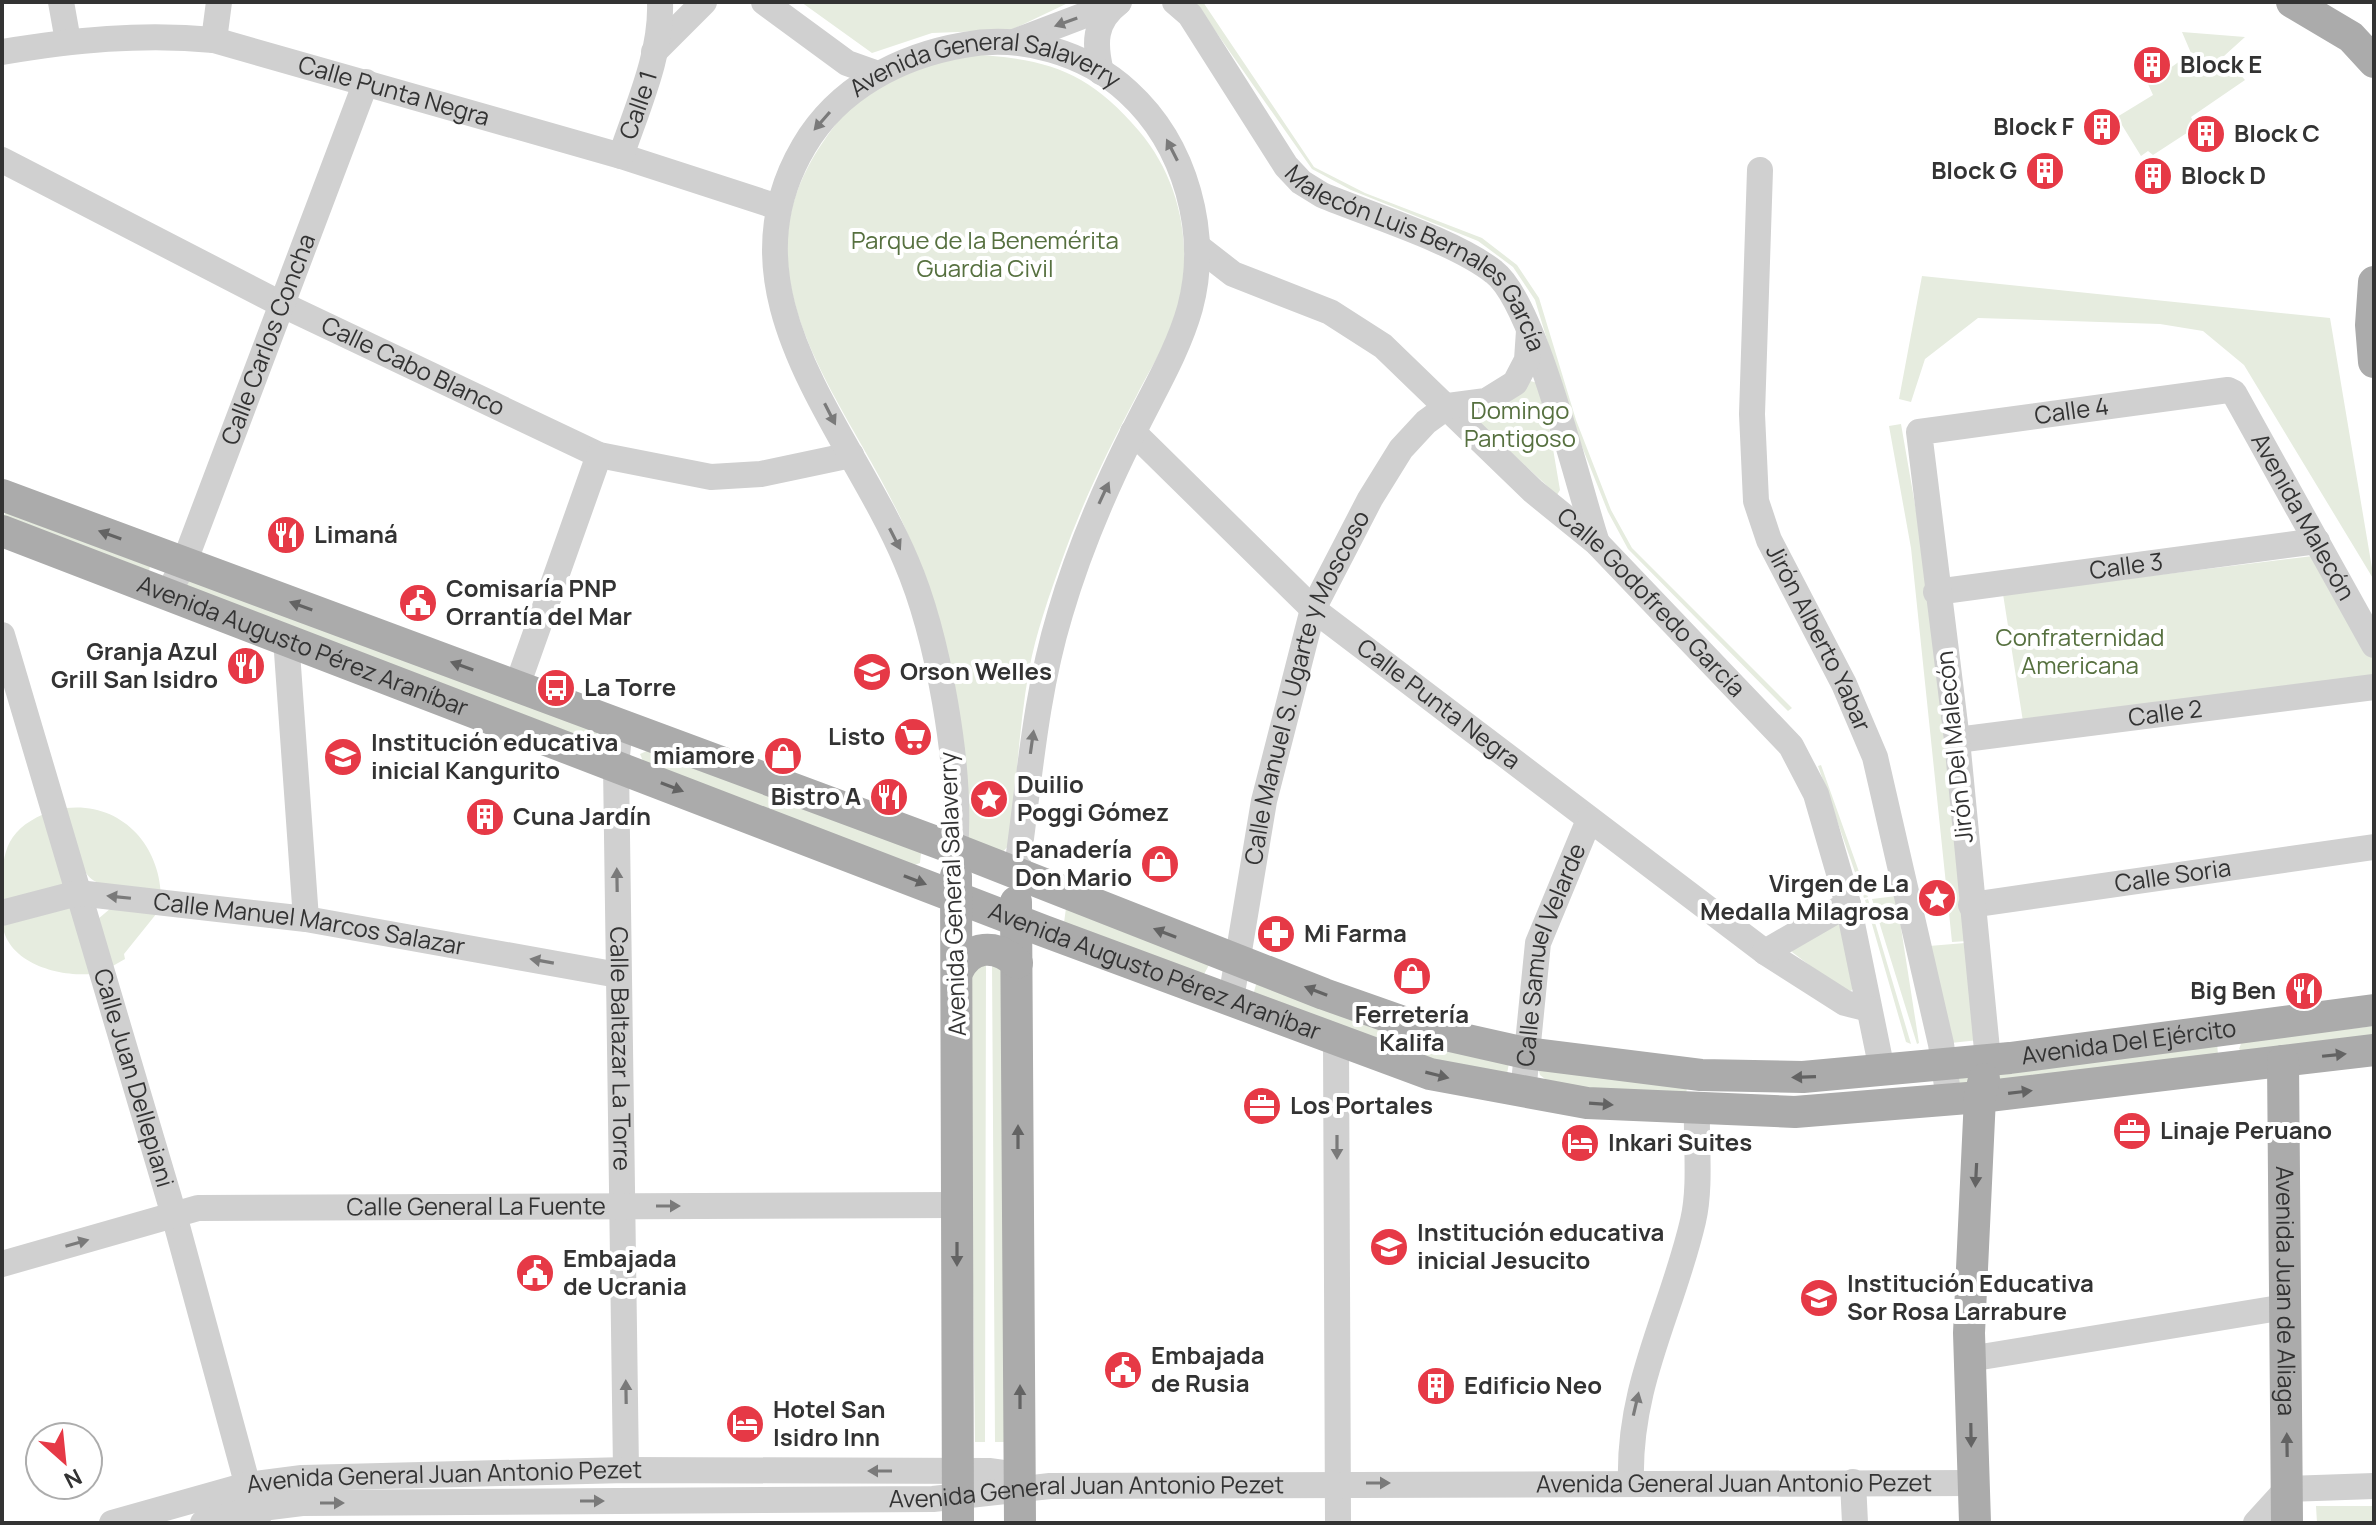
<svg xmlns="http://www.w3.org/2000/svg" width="2376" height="1525" font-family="Manrope,sans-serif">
  <rect width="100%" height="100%" fill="#fff"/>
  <!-- green -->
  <path fill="#e6ecdf" d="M 801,2 L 1070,2 L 1011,30 L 932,33 L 872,53 Z
    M 1195,2 L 1203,2 L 1314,167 L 1365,193 L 1482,238 L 1517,265 L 1539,298 L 1576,420 L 1611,510 L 1632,548 L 1792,708 L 1788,711 L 1628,549 L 1608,512 L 1571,419 L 1535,300 L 1513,267 L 1478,241 L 1351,190 L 1312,169 Z
    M 2182,32 L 2245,37 L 2224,56 L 2245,80 L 2191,117 L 2196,127 L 2153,155 L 2148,151 L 2141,156 L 2117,117 L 2153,95 L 2148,84 L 2191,53 Z
    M 965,54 C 1044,58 1087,69 1139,131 C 1178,177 1191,237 1181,296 C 1176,329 1152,365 1137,395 C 1109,448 1082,503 1062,560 C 1049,596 1036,633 1029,670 C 1019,727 1016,787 1010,844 L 1000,855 L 969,846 C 958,785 947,723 937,662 C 932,632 929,601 921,572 C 885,440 731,309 809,165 C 823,140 845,108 869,90 C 896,71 934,64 965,54 Z
    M 1922,276 L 2330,318 L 2374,580 L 2244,365 L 2203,331 L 2160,324 L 1978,318 L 1925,359 L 1911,402 L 1899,399 Z
    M 1530,381 L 1542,384 L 1560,490 L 1557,495 L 1476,420 L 1482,411 Z
    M 1901,424 L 1922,545 L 1968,941 L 1952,942 L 1911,548 L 1889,426 Z
    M 7,507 L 151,561 L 148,576 L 2,522 Z
    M 2313,556 L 2374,662 L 2373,676 L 2024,728 L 2003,594 Z
    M 186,579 L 597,732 L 596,746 L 181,589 Z
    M 649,750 L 914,846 L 921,853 L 920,863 L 912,866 L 643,761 L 640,754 Z
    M 1821,765 L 1868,897 L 1864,898 L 1818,766 Z
    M 66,808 C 120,802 159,843 161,895 C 76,882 88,890 66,808 Z
    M 44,814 L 65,887 L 2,904 C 2,861 0,833 44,814 Z
    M 1896,896 L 1919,1043 L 1917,1044 L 1872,899 Z
    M 1868,899 L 1911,1044 L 1906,1042 L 1865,900 Z
    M 71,900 L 92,974 C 57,977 2,962 2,918 Z
    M 111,908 L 157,913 L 124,954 L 125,959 L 111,967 L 98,919 Z
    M 1066,908 L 1209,965 L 1203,976 L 1064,923 Z
    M 1838,921 L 1858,982 L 1851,991 L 1842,990 L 1792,952 L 1794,947 Z
    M 1965,943 L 1979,1040 L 1941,1044 L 1917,947 Z
    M 986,961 L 985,1442 L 975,1442 L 969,971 Z
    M 992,961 L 1001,963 L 1014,1442 L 995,1442 Z
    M 1257,981 L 1421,1036 L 1415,1057 L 1252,999 Z
    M 2374,1026 L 2374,1037 L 2247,1056 L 2239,1049 L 2242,1041 Z
    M 1426,1038 L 1510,1057 L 1506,1080 L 1423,1058 Z
    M 2217,1041 L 2218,1056 L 1950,1096 L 1948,1072 Z
    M 1537,1063 L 1687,1082 L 1686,1103 L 1554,1086 L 1540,1075 Z
    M 2316,1506 L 2374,1506 L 2374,1523 L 2317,1523 Z"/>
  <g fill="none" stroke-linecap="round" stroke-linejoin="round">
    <!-- minor -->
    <g stroke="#d0d0d0" stroke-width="26">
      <path d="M 61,2 L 68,41"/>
      <path d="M 764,2 L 847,63 L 878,74"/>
      <path id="s1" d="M 1175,2 L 1190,15 L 1286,166 L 1301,182 L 1322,195 C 1370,215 1455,241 1494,272 C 1535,303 1578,486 1597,543"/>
      <path d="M 214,40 L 219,2"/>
      <path d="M 1014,42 L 1119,2"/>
      <path id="s2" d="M 2,52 C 73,40 142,33 214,40 L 621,156 L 778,207"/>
      <path d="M 654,52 L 704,2"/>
      <path d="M 1101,72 C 1094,44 1094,21 1118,3"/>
      <path id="s3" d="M 621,156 C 637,108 662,54 660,2"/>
      <path id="s4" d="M 2,160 L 281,304 L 599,455 L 711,477 L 761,474 L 851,455"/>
      <path id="s5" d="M 1760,170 L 1752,414 L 1756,501 L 1769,540 L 1844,684 L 1875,757 L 1941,1044 L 1949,1100"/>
      <path id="s6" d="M 1197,246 L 1233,274 L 1330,312 L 1383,346 L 1533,491 L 1597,543 L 1791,746 L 1816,794 L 1848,904 L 1882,1070"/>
      <path id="s7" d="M 1133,432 L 1313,609 L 1765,952 L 1845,1003 L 1869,1009"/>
      <path id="s8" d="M 1936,592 L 2317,541"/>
      <path id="s9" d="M 168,594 L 184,563 L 366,82"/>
      <path id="s10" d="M 2,635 L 174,1215 L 258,1523"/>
      <path d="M 286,638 L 306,919"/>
      <path d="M 517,686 L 599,455"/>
      <path id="s11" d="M 620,725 L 616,766 L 626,1470"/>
      <path id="s12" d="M 1957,740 L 2374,687"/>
      <path id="s13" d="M 955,849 C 962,769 938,635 906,561 C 850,428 716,295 804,146 C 838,88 900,56 964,45 C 1021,34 1086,53 1128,92 C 1186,145 1210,233 1190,308 C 1178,351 1153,392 1133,433 C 1104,491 1078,552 1060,614 C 1034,700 1029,787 1016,875"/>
      <path id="s14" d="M 1971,905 L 2374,847"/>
      <path id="s15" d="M 2,913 L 78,893 L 306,919 L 618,975"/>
      <path d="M 1765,952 L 1848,904"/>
      <path id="s16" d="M 1231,999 L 1264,801 L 1313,609 L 1370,499 L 1401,449 L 1426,422 L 1448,406 L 1486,401 L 1515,383 L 1527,360 L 1529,331"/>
      <path d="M 1336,1041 L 1338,1523"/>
      <path id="s17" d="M 1988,1060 L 1957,740 L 1919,432 L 2228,390 L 2234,393 L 2374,645"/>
      <path id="s18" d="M 1523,1093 L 1538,943 L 1589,820"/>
      <path id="s19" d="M 2,1264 L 198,1208 L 957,1205"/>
      <path d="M 1969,1359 L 2285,1307"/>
      <path d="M 1631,1482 C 1628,1384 1672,1312 1693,1221 C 1701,1187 1696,1145 1697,1110"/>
      <path d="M 1853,1482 L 1855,1523"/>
      <path id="s20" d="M 112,1523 L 247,1485 L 302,1478 L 626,1470 L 989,1471 L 1020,1475"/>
      <path id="s21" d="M 203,1523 L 254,1509 L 302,1503 L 933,1499 L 1050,1486 L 1972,1483"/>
      <path d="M 2256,1523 L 2287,1489 L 2374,1486"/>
    </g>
    <!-- major -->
    <g stroke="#ababab" stroke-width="32">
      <path d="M 2292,2 L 2351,37 L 2374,62"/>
      <path d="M 2374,282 L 2371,325 L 2374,362"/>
      <path id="s22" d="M 2,495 L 955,849 L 1324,994 L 1432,1032 L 1525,1053 L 1701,1075 L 1803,1077 L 2010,1058 L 2374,1010"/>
      <path id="s23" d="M 2,531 L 1044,931 L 1430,1074 L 1587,1103 L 1795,1112 L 1980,1097 L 2374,1050"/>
      <path d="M 956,876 L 958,1523"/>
      <path d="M 1016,902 L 1020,1523"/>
      <path d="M 957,972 C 970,944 996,944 1017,963"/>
      <path id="s24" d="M 2283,1061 L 2287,1523"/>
      <path d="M 1975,1523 L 1969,1333 L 1980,1097 L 1984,1079"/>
    </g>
  </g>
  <!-- one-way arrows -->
  <defs><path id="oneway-solid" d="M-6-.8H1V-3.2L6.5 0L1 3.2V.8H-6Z" transform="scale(2)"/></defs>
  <g fill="#7a7a7a">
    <use href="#oneway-solid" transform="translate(1066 22) rotate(160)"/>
    <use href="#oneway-solid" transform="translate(822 121) rotate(131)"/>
    <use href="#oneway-solid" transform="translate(1172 150) rotate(-117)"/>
    <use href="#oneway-solid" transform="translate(830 414) rotate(63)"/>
    <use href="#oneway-solid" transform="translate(1104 493) rotate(-65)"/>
    <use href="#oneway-solid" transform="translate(895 539) rotate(63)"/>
    <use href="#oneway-solid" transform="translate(1032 742) rotate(-82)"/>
    <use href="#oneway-solid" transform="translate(617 880) rotate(-91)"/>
    <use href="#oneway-solid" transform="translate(119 897) rotate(-174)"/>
    <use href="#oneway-solid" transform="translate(542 961) rotate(-170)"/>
    <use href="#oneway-solid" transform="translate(1337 1147) rotate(90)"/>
    <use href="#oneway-solid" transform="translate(668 1206)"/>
    <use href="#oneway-solid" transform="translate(77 1243) rotate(-16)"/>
    <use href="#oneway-solid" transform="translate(626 1392) rotate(-91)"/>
    <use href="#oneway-solid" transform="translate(1636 1404) rotate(-77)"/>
    <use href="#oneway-solid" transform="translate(880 1471) rotate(-180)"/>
    <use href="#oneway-solid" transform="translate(1378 1483)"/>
    <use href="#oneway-solid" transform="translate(592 1501)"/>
    <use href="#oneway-solid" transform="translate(332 1503)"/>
  </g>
  <g fill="#636363">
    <use href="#oneway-solid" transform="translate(110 535) rotate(-160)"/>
    <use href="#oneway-solid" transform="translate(301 606) rotate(-160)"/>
    <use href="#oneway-solid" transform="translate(462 666) rotate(-160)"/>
    <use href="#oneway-solid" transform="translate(672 787) rotate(21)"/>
    <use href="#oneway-solid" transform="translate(915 880) rotate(21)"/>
    <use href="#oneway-solid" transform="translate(1165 933) rotate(-159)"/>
    <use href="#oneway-solid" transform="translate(1316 991) rotate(-159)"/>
    <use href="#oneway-solid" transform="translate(2334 1055) rotate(-6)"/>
    <use href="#oneway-solid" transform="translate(1437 1075) rotate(14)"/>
    <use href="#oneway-solid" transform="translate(1804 1077) rotate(178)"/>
    <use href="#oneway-solid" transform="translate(2020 1092) rotate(-7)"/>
    <use href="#oneway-solid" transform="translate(1601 1104) rotate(4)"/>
    <use href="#oneway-solid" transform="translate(1018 1137) rotate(-90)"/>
    <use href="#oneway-solid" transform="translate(1976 1175) rotate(93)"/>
    <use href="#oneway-solid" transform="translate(957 1254) rotate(90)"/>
    <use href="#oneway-solid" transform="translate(1020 1397) rotate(-90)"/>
    <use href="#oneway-solid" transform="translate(1971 1435) rotate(89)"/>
    <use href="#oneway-solid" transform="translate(2287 1445) rotate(-91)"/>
  </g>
  <!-- icons -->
  <defs>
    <symbol id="building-disc" viewBox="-11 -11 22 22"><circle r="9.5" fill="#e63946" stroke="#fff"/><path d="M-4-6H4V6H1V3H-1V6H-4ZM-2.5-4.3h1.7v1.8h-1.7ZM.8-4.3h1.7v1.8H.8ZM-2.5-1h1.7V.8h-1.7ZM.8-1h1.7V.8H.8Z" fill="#fff"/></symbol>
    <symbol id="restaurant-disc" viewBox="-11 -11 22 22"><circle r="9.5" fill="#e63946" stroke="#fff"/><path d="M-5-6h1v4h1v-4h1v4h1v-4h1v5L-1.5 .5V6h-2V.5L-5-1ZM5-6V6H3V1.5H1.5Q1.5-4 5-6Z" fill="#fff"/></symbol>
    <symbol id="civic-disc" viewBox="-11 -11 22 22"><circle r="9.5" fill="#e63946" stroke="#fff"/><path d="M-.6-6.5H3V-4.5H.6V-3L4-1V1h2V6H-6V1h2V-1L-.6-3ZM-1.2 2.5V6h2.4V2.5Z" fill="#fff"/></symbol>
    <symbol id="school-disc" viewBox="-11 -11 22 22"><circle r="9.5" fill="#e63946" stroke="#fff"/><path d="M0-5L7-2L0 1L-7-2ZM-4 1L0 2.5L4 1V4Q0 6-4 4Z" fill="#fff"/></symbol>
    <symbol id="bus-disc" viewBox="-11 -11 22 22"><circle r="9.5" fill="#e63946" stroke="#fff"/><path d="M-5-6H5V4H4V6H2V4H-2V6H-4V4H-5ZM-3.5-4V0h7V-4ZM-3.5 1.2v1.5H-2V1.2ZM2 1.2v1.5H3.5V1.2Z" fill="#fff"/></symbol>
    <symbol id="supermarket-disc" viewBox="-11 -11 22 22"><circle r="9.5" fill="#e63946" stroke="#fff"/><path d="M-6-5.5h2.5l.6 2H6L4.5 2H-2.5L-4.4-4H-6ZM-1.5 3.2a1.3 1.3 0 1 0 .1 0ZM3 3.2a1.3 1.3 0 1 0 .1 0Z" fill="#fff"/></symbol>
    <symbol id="shop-disc" viewBox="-11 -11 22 22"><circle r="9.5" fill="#e63946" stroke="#fff"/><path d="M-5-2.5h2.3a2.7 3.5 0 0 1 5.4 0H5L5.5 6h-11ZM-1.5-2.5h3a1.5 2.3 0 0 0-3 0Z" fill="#fff"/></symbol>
    <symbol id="sight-disc" viewBox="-11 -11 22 22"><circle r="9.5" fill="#e63946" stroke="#fff"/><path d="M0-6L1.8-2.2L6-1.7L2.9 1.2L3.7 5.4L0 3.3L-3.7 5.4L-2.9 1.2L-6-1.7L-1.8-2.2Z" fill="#fff"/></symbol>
    <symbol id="pharmacy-disc" viewBox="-11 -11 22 22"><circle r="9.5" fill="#e63946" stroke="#fff"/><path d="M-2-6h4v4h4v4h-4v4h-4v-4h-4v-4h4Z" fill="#fff"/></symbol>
    <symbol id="office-disc" viewBox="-11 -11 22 22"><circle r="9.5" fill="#e63946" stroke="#fff"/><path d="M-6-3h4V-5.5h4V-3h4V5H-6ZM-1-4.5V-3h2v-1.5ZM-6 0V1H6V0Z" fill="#fff"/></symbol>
    <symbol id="hotel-disc" viewBox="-11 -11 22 22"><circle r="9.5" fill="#e63946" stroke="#fff"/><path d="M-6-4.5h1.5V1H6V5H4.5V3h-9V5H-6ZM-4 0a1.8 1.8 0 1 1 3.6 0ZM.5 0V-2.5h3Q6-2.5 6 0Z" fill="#fff"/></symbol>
  </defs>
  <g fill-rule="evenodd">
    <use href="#building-disc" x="2130" y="43" width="44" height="44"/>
    <use href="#building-disc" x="2080" y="105" width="44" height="44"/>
    <use href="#building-disc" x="2184" y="112" width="44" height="44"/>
    <use href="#building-disc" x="2023" y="149" width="44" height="44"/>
    <use href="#building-disc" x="2131" y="154" width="44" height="44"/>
    <use href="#restaurant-disc" x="264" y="513" width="44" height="44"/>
    <use href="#civic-disc" x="396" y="581" width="44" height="44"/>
    <use href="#restaurant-disc" x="224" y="644" width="44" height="44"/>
    <use href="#school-disc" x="850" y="650" width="44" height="44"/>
    <use href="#bus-disc" x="534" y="666" width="44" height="44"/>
    <use href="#supermarket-disc" x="891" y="715" width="44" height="44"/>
    <use href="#shop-disc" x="761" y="734" width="44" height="44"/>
    <use href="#school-disc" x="321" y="735" width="44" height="44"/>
    <use href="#restaurant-disc" x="867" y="775" width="44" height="44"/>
    <use href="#sight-disc" x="967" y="777" width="44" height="44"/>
    <use href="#building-disc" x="463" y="795" width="44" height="44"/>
    <use href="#shop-disc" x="1138" y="842" width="44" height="44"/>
    <use href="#sight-disc" x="1915" y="876" width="44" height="44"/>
    <use href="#pharmacy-disc" x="1254" y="912" width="44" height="44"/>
    <use href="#shop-disc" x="1390" y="954" width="44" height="44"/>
    <use href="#restaurant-disc" x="2282" y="969" width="44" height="44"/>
    <use href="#office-disc" x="1240" y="1084" width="44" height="44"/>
    <use href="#office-disc" x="2110" y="1109" width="44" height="44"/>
    <use href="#hotel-disc" x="1558" y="1121" width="44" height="44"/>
    <use href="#school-disc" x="1367" y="1225" width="44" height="44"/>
    <use href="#civic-disc" x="513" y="1251" width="44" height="44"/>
    <use href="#school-disc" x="1797" y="1276" width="44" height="44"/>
    <use href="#civic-disc" x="1101" y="1348" width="44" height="44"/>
    <use href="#building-disc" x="1414" y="1364" width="44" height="44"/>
    <use href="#hotel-disc" x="723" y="1402" width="44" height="44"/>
  </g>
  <g text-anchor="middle" stroke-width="8" stroke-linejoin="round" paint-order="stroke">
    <!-- poi labels -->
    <g font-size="24" font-weight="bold" fill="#333" stroke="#fff" text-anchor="start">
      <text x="2180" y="73">Block E</text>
      <text x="2074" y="135" text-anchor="end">Block F</text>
      <text x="2234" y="142">Block C</text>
      <text x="2017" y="179" text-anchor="end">Block G</text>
      <text x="2181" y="184">Block D</text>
      <text x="314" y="543">Limaná</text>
      <text x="446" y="597">Comisaría PNP<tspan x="446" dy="28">Orrantía del Mar</tspan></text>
      <text x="218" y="660" text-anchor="end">Granja Azul<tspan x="218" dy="28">Grill San Isidro</tspan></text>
      <text x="900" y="680">Orson Welles</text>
      <text x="584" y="696">La Torre</text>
      <text x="885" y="745" text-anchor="end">Listo</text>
      <text x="371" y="751">Institución educativa<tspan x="371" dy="28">inicial Kangurito</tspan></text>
      <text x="755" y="764" text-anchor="end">miamore</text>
      <text x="1017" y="793">Duilio<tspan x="1017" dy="28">Poggi Gómez</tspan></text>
      <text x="861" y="805" text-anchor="end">Bistro A</text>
      <text x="513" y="825">Cuna Jardín</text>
      <text x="1132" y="858" text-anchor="end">Panadería<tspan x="1132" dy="28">Don Mario</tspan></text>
      <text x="1909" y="892" text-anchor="end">Virgen de La<tspan x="1909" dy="28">Medalla Milagrosa</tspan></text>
      <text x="1304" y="942">Mi Farma</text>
      <text x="2276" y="999" text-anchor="end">Big Ben</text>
      <text x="1412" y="1023" text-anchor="middle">Ferretería<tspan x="1412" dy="28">Kalifa</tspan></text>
      <text x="1290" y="1114">Los Portales</text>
      <text x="2160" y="1139">Linaje Peruano</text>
      <text x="1608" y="1151">Inkari Suites</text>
      <text x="1417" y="1241">Institución educativa<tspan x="1417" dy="28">inicial Jesucito</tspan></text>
      <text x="563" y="1267">Embajada<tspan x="563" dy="28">de Ucrania</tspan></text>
      <text x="1847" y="1292">Institución Educativa<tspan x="1847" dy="28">Sor Rosa Larrabure</tspan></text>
      <text x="1151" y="1364">Embajada<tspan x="1151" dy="28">de Rusia</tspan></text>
      <text x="1464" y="1394">Edificio Neo</text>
      <text x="773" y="1418">Hotel San<tspan x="773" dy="28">Isidro Inn</tspan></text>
    </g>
    <!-- street labels -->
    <g font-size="24" fill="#333" stroke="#fff">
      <text dy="8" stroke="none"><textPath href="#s2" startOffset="400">Calle Punta Negra</textPath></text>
      <text dy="8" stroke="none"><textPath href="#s13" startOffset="960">Avenida General Salaverry</textPath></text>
      <text dy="8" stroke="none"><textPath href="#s3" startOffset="54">Calle 1</textPath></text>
      <text dy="8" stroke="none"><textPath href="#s1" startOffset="364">Malecón Luis Bernales García</textPath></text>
      <text dy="8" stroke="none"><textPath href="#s9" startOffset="274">Calle Carlos Concha</textPath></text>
      <text dy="8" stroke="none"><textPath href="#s4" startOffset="460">Calle Cabo Blanco</textPath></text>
      <text dy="8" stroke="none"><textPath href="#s17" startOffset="786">Calle 4</textPath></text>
      <text dy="8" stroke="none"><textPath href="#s17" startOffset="1092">Avenida Malecón</textPath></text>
      <text dy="8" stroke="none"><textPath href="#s8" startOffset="192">Calle 3</textPath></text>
      <text dy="8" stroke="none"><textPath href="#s6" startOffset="584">Calle Godofredo García</textPath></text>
      <text dy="8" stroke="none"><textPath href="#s5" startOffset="482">Jirón Alberto Yabar</textPath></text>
      <text dy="8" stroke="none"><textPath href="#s23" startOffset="322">Avenida Augusto Pérez Araníbar</textPath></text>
      <text dy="8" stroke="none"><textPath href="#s16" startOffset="322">Calle Manuel S. Ugarte y Moscoso</textPath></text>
      <text dy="8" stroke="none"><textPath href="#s7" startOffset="410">Calle Punta Negra</textPath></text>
      <text dy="8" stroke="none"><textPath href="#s12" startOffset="210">Calle 2</textPath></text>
      <text transform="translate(1955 747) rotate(-96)" y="8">Jirón Del Malecón</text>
      <text dy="8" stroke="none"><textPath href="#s14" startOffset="204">Calle Soria</textPath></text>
      <text transform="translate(953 894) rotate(-92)" y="8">Avenida General Salaverry</text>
      <text dy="8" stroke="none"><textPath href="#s15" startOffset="312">Calle Manuel Marcos Salazar</textPath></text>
      <text dy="8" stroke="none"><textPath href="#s18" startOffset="142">Calle Samuel Velarde</textPath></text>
      <text dy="8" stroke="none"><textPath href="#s23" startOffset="1234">Avenida Augusto Pérez Araníbar</textPath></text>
      <text dy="8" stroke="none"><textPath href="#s22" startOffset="2230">Avenida Del Ejército</textPath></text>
      <text dy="8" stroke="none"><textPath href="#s11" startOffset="324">Calle Baltazar La Torre</textPath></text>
      <text dy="8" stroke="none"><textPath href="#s10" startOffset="462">Calle Juan Dellepiani</textPath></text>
      <text dy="8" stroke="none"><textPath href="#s19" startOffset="482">Calle General La Fuente</textPath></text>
      <text dy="8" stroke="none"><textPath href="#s24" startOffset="230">Avenida Juan de Aliaga</textPath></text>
      <text dy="8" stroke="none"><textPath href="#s20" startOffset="338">Avenida General Juan Antonio Pezet</textPath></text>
      <text dy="8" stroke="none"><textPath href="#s21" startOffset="1534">Avenida General Juan Antonio Pezet</textPath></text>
      <text dy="8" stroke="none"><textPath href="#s21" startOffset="886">Avenida General Juan Antonio Pezet</textPath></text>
    </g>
    <!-- park labels -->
    <g font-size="24" fill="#56703f" stroke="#fff">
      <text x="985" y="249">Parque de la Benemérita<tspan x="985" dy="28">Guardia Civil</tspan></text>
      <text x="1520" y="419">Domingo<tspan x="1520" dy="28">Pantigoso</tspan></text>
      <text x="2080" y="646">Confraternidad<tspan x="2080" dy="28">Americana</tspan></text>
    </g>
  </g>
  <!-- border -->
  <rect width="2376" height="1525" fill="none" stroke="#333333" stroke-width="8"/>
  <!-- north arrow -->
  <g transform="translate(64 1461) rotate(153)"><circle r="38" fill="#ffffff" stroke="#adadad" stroke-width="2"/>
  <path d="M0-6L14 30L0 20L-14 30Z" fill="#e63946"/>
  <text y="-12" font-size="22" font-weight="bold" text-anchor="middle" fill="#333333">N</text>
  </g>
</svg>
